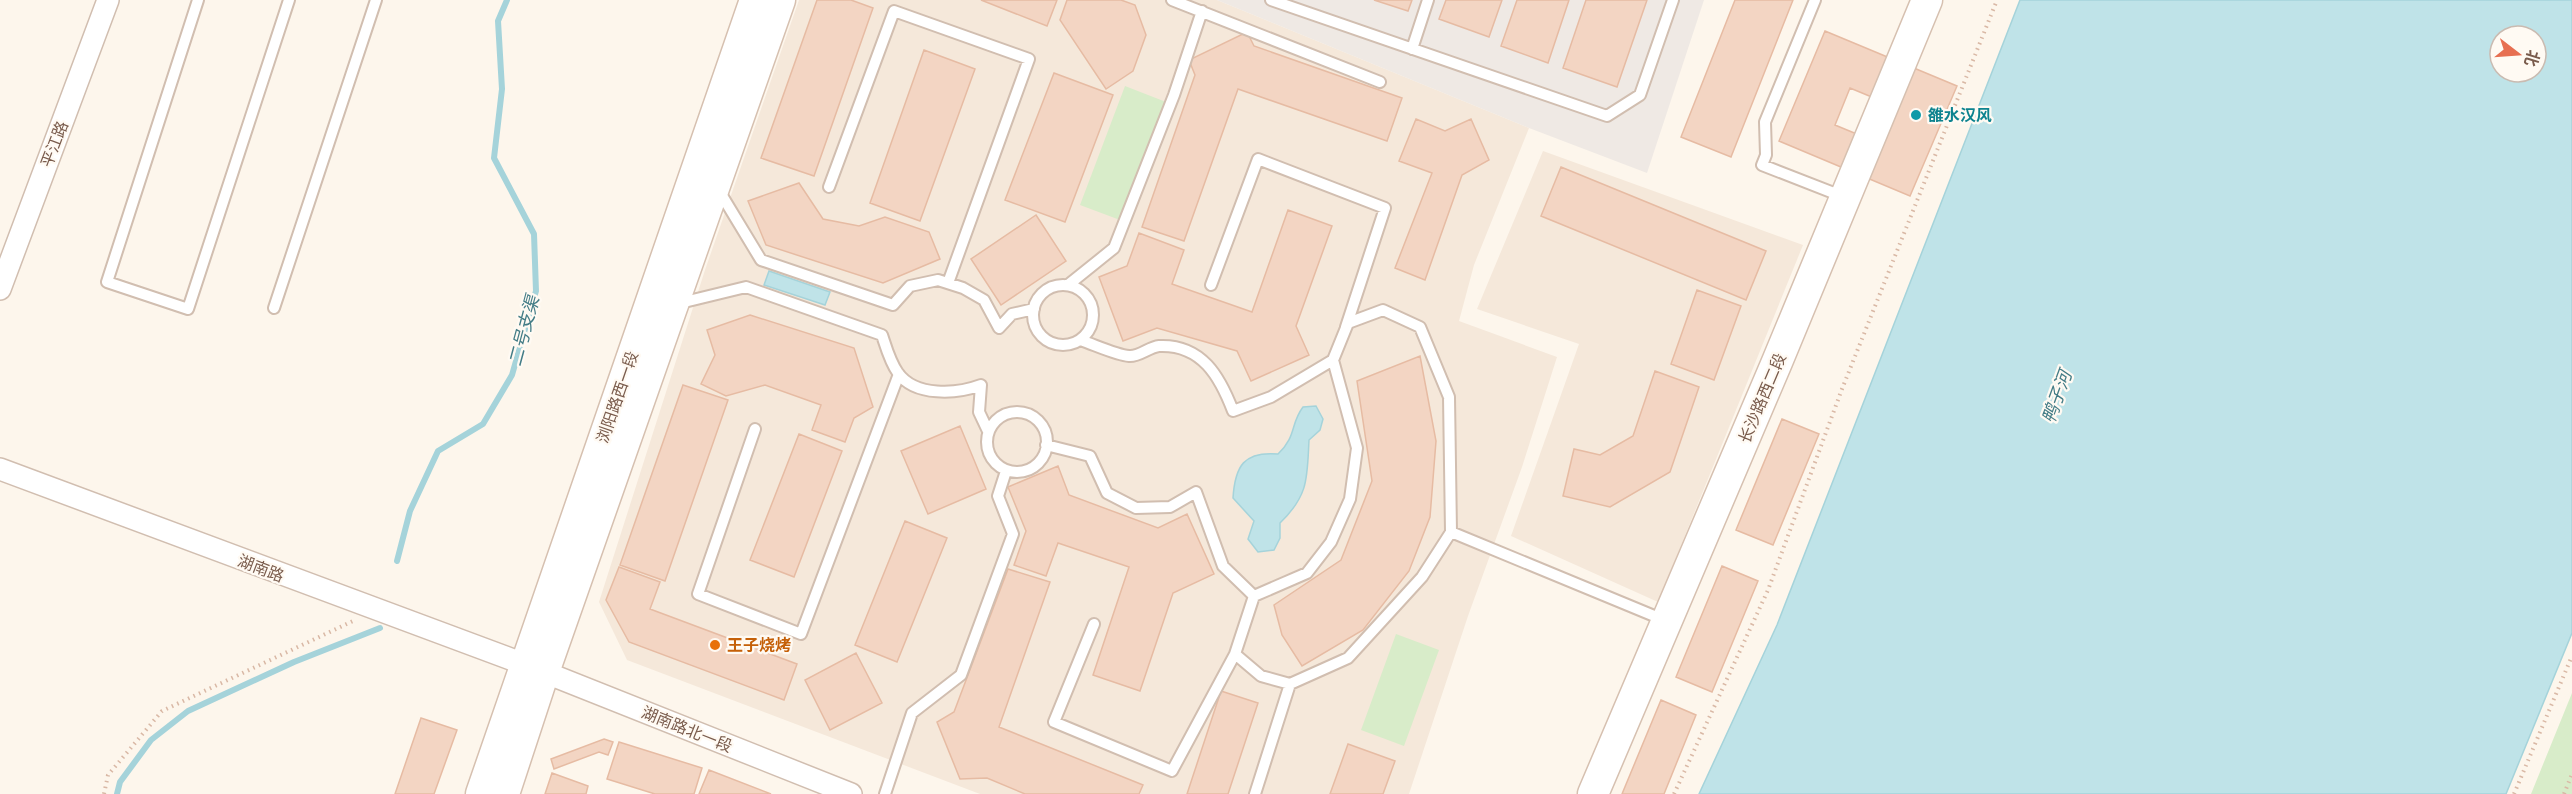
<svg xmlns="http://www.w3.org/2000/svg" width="2572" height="794" font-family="'DejaVu Sans','Noto Sans SC',sans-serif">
  <rect width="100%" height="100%" fill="#fdf6ec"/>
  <!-- residential -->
  <path fill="#f5e8da" d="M 799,0 L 1217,0 L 1529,128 L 1474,265 L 1459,321 L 1557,357 L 1522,467 L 1468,616 L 1409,794 L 980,794 L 627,660 L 599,602 L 705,270 Z
    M 1543,151 L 1803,245 L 1658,602 L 1511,536 L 1579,344 L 1477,309 Z"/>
  <!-- industrial -->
  <path fill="#efe9e4" d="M 1217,0 L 1704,0 L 1647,173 L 1529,128 Z"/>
  <!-- green -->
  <path fill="#d8ecc9" d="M 1125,86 L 1166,102 L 1120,220 L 1080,205 Z
    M 1396,634 L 1439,650 L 1404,746 L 1361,730 Z
    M 2572,693 L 2572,794 L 2531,794 Z"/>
  <!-- water -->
  <path fill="#bfe3e8" stroke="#a5d3da" stroke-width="1.5" fill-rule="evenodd" d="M 2020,0 L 2572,0 L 2572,633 L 2506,794 L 1699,794 L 1777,625 ZM 2500,36 L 2536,36 L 2536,72 L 2500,72 Z
    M 769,271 L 830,292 L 825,305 L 764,285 Z
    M 1316,406 L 1323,419 L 1320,430 L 1309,440 C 1307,478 1309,495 1280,523 L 1280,538 L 1274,550 L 1258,552 L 1248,539 L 1254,521 L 1233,498 C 1235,466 1244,451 1278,454 C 1297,436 1290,424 1303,407 Z"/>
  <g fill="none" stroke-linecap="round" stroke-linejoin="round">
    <!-- stream -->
    <path stroke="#a5d3da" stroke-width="6" d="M 397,561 L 410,511 L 438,451 L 483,424 L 512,375 L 536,291 L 534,234 L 494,158 L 502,89 L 498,21 L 507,0
      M 117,794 L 120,782 L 151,740 L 188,711 L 294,662 L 380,628"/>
  </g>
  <!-- building -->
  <path fill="#f3d5c3" stroke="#e6bba3" stroke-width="1.5" fill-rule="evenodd" d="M 817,0 L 851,0 L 873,8 L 814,176 L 761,158 Z
    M 981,0 L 1057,0 L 1047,26 Z
    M 1067,0 L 1121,0 L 1135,5 L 1146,35 L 1133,71 L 1106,89 L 1060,20 Z
    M 1374,0 L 1412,0 L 1408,11 Z
    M 1446,0 L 1502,0 L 1489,37 L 1439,19 Z
    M 1517,0 L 1569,0 L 1548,63 L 1501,46 Z
    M 1586,0 L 1647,0 L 1617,87 L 1563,68 Z
    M 1735,0 L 1793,0 L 1731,157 L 1681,137 Z
    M 1825,31 L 1957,86 L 1910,196 L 1779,141 ZM 1850,88 L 1891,105 L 1876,142 L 1835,125 Z
    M 1247,32 L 1254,46 L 1402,98 L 1387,141 L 1238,89 L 1184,241 L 1142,227 L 1195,75 L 1189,60 Z
    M 924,50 L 975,69 L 920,221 L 870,203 Z
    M 1054,73 L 1113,95 L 1065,222 L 1005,200 Z
    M 1416,119 L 1445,131 L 1471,119 L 1489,160 L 1462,175 L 1425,280 L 1395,268 L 1432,173 L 1399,161 Z
    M 1561,167 L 1766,251 L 1746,300 L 1541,216 Z
    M 799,183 L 823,219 L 859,226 L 885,217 L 929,232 L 940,259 L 883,283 L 766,245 L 748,201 Z
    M 1288,210 L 1332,226 L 1296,326 L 1309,355 L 1251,381 L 1237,351 L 1157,328 L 1123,341 L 1099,277 L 1127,266 L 1139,233 L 1184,250 L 1172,284 L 1252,312 Z
    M 1036,215 L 1066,261 L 1001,305 L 971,259 Z
    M 1697,290 L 1741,306 L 1714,380 L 1671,364 Z
    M 750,315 L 854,348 L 873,407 L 854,418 L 845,442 L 812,430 L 821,405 L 765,385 L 726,396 L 701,384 L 715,355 L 707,330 Z
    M 1420,356 L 1436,441 L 1430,517 L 1409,571 L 1363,630 L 1302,666 L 1282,635 L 1274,605 L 1341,560 L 1372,481 L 1357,381 Z
    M 1655,371 L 1699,387 L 1670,472 L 1610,507 L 1563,496 L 1574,449 L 1600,455 L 1633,436 Z
    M 683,385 L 728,400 L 665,581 L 620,565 Z
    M 1782,419 L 1819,434 L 1773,545 L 1736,530 Z
    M 960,426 L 986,489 L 928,514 L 901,451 Z
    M 799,434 L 842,451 L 794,577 L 750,560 Z
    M 1058,466 L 1069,495 L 1158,528 L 1187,514 L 1214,574 L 1173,593 L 1140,691 L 1093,675 L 1129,567 L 1058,543 L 1046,576 L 1014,565 L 1026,531 L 1008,487 Z
    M 905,521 L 947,538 L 897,662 L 855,645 Z
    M 1722,566 L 1758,581 L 1712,692 L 1676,677 Z
    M 619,567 L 660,582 L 650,609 L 797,664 L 784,700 L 629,642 L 606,600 Z
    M 1008,569 L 1050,582 L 999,727 L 1143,785 L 1139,794 L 1025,794 L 987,778 L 960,779 L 937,722 L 954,712 Z
    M 856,653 L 882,703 L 830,730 L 805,680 Z
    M 1221,691 L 1258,703 L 1228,794 L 1187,794 Z
    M 1661,700 L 1696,715 L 1664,794 L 1622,794 Z
    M 421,718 L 457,730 L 434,794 L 395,794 Z
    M 604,739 L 613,742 L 608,755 L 599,752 L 554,769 L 551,759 Z
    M 619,742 L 702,768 L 694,794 L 655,794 L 607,779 Z
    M 1348,744 L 1395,761 L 1383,794 L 1330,794 Z
    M 709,770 L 771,794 L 699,794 Z
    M 552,773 L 588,786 L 586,794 L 545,794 Z"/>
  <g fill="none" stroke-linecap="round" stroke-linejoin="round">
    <defs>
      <path id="lane" d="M 198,0 L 107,282 L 188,309 L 289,0
        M 1172,0 L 1380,82
        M 1271,0 L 1607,116 L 1640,95 L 1673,0
        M 1815,0 L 1765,122 L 1766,155 L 1762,165 L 1844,197
        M 1412,49 L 1428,0
        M 829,187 L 894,11 L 1029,59 L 948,283
        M 718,189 L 761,260 L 893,305 L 910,286 L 938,280 L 963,288 L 984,300 L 999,328 L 1012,314 L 1034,309
        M1033 315a30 30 0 1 1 60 0a30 30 0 1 1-60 0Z
        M 1068,285 L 1114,248 L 1174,95 L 1202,11
        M 1211,285 L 1258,159 L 1385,208 L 1346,327
        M 676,304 L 746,287 L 882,335 C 886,347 890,362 898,373 C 915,397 957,394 981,385 L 979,412 L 988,431
        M 274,308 L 376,0
        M987 442a30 30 0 1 1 60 0a30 30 0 1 1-60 0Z
        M 755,429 L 698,594 L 801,634 L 899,374
        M 1046,445 L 1090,456 L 1107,493 L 1136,508 L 1170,507 L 1196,492 L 1223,566 L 1254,596 L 1307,573 L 1331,542 L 1350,499 L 1357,448 L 1333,360 L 1271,397 L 1233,411 C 1220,377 1202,344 1159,346 C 1149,347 1139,357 1129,356 C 1116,355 1093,344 1080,340
        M 1451,532 L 1664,620
        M 1254,596 L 1235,654 L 1261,676 L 1290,684 L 1348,658 L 1422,577 L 1451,532 L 1449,397 L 1420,327 L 1383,310 L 1348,323 L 1333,360
        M 1094,624 L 1054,722 L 1172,771 L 1235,654
        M 885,794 L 912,713 L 961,675 L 1013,534 L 998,496 L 1006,471
        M 1255,794 L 1290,684"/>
      <path id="street" d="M 0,289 L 108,0
        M 0,469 L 524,664 L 851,794"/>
      <path id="secondary" d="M 481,794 L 755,0
        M 504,794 L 544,672 L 780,0
        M 1593,794 L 1777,362 L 1927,0"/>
    </defs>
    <!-- lane casing -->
    <use href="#lane" stroke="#d1beb0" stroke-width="14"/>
    <!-- street casing -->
    <use href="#street" stroke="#d1beb0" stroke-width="24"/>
    <!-- secondary casing -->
    <use href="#secondary" stroke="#d6c0b0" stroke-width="33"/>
    <!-- path -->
    <path stroke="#d9b8a5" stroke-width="4" stroke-dasharray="1.5 4.5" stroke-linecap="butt" d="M 104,794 L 108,775 L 162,711 L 353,621
      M 1674,794 L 1768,590 L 1842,389 L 1997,0
      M 2514,794 L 2572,656
      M 2564,794 L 2572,774"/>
    <!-- lane -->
    <use href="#lane" stroke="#fff" stroke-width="10"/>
    <!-- street -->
    <use href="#street" stroke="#fff" stroke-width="21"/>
    <!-- secondary -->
    <use href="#secondary" stroke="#fff" stroke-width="30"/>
  </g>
  <!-- markers -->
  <circle fill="#0f9aa8" stroke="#fffaf3" stroke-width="2" cx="1916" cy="115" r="6"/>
  <circle fill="#e8710a" stroke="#fffaf3" stroke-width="2" cx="715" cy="645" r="6"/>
  <g text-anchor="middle" stroke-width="4.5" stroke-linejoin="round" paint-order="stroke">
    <!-- culture labels -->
    <g font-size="16" font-weight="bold" fill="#0d838f" stroke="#fffaf3" text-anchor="start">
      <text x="1928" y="121">雒水汉风</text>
    </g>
    <!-- street labels -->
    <g font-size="16" fill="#7a5c4d" stroke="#fffaf3">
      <text transform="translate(54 144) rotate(-69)" y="6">平江路</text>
      <text transform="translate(617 397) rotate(-71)" y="6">浏阳路西一段</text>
      <text transform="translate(1762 398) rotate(-67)" y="6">长沙路西二段</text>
      <text transform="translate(261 568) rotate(21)" y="6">湖南路</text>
      <text transform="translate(687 729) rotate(22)" y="6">湖南路北一段</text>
    </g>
    <!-- food labels -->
    <g font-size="16" font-weight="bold" fill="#c56008" stroke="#fffaf3" text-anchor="start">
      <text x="727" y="651">王子烧烤</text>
    </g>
    <!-- water labels -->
    <g font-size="18" font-style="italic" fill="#437c86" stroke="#fffaf3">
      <text transform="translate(524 331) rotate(-75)" y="6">二号支渠</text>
      <text transform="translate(2057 397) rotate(-70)" y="6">鸭子河</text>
    </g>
  </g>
  <!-- north arrow -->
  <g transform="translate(2518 54) rotate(107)"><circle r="28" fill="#fffaf3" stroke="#cabbb1" stroke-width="1.5"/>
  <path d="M0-4.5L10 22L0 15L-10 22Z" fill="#e76f51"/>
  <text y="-9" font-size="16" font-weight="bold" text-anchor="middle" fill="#7a5c4d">北</text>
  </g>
</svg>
